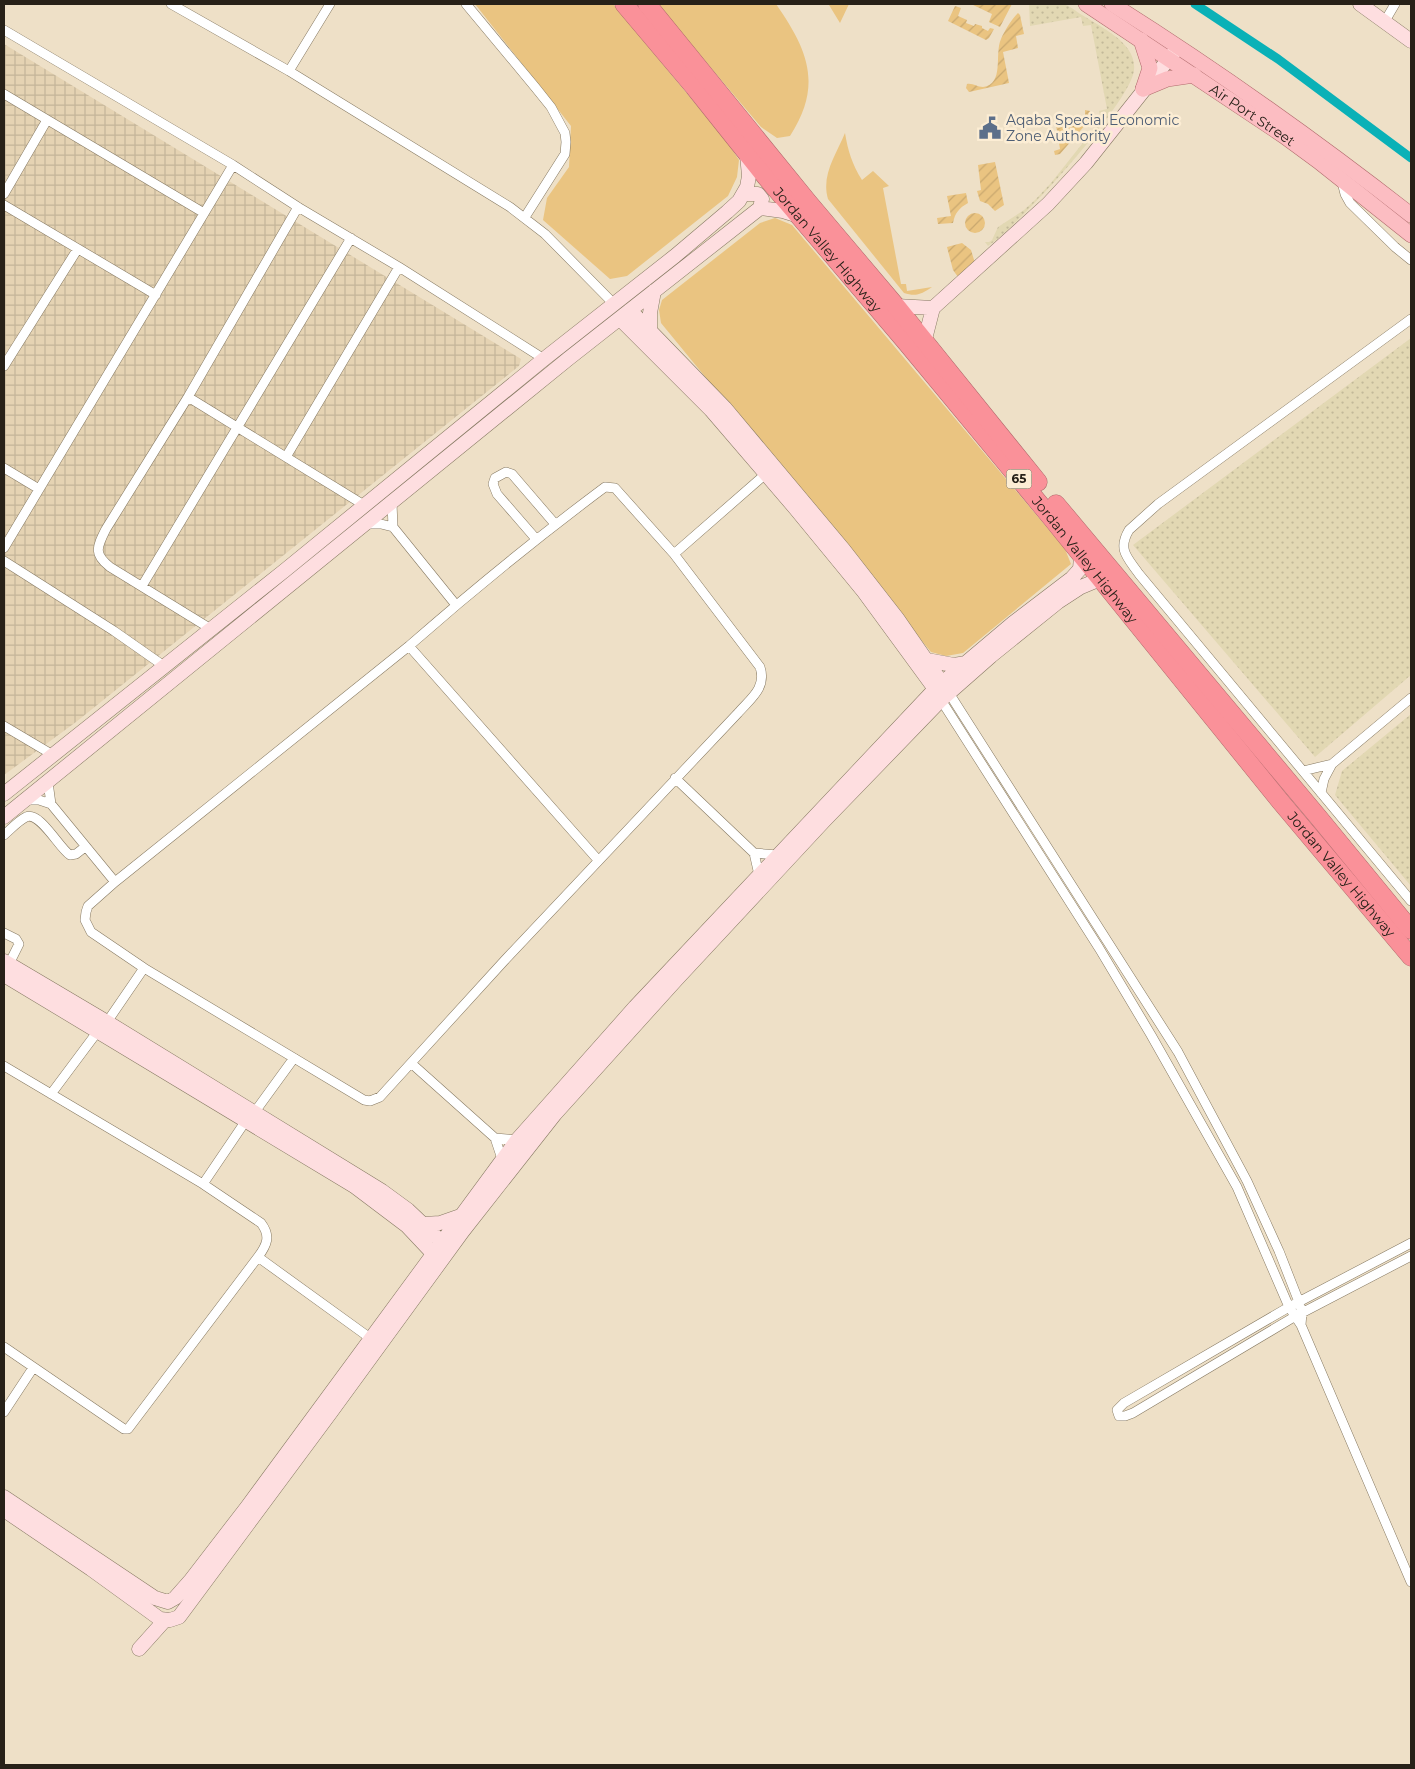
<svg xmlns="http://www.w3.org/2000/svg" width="1415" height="1769" font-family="Montserrat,sans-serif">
  <defs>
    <pattern id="industrial-grid" width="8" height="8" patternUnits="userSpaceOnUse" patternTransform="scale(1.25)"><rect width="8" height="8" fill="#e5d3b3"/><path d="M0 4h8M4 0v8" fill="none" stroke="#c4b599"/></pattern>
    <pattern id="sand-dots" width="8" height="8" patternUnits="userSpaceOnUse" patternTransform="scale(1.25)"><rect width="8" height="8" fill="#e2d8b3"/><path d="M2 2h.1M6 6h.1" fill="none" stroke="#c2b999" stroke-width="1.8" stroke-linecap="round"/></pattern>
    <pattern id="garden-furrows" width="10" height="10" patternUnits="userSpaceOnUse" patternTransform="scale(1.25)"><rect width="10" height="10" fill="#eac481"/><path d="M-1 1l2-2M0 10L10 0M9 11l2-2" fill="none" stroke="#c9a86f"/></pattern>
  </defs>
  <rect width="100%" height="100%" fill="#eee0c7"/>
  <!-- industrial -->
  <path fill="url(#industrial-grid)" d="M 4,44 L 521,359 L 519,366 L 76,722 L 4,775 Z"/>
  <!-- green -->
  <path fill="#eac481" d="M 475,4 L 613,4 L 727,142 L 739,160 L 737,177 L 728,196 L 627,276 L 610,279 L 543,220 L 547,198 L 569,167 L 571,126 Z
    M 657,4 L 776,4 C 808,50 823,85 790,136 L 777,138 L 761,127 Z
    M 829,4 L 849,4 L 840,23 L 829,5 Z
    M 845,133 C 848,151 852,164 862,180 L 873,171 L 889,186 L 883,188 L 901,284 L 906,284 L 907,291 L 932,287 C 922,294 916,297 904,293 L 828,199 C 821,175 836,155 845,133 Z
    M 775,218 L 792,225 L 1065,549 L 1071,564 L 963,653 L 946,656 L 931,652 L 661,323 L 659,310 L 662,300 L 760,223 Z"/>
  <!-- sand -->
  <path fill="url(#sand-dots)" d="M 1029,4 C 1039,4 1053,1 1063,4 C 1069,5 1077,12 1082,15 C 1102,28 1137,43 1134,70 C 1132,101 1016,229 988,246 L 985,242 L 989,242 L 992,240 L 998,227 L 1024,210 L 1035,200 L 1051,183 L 1101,120 L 1099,111 L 1107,109 L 1091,25 L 1083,26 L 1081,17 L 1030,26 Z
    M 1411,338 L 1411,675 L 1315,757 L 1133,545 Z
    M 1411,714 L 1411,886 L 1335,795 L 1342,771 Z"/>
  <!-- garden -->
  <path fill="url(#garden-furrows)" d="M 971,4 L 1012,4 L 1000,27 L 989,22 L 992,14 Z
    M 955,6 L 961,8 L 958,16 L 967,20 L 966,23 L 974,26 L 975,24 L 982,26 L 982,28 L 988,31 L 990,28 L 994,29 L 989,38 L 986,40 L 948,21 Z
    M 1018,13 L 1020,15 L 1024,34 L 1016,36 L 1018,48 L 1003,52 L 1009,83 L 969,92 L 966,88 L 967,84 C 973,83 977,87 983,87 C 1005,84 994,54 1001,39 C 1005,30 1011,20 1018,13 Z
    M 1085,110 L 1090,111 L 1086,124 L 1060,154 L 1055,155 L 1054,151 L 1060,149 L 1056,125 L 1085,118 Z
    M 995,162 L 1004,205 L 995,211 L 988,204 L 980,201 L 977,191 L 981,190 L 978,165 Z
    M 966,193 L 968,203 C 959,208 955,213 953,223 L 938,224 L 937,218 L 951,216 L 947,196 Z
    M965 223a10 10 0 1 1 20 0a10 10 0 1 1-20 0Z
    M 962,243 L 971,250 L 975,263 L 958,277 L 953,270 L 947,247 Z"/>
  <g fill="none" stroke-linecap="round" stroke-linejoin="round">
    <!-- canal -->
    <path stroke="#0ab1b7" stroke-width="9" d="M 1195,4 L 1278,59 L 1411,158"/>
    <defs>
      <path id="street" d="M 171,4 L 289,71 L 510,207 L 545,234 L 614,304
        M 466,4 L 535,87 L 551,107 L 565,133 L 566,142 L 565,154 L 525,217
        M 1385,21 L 1395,4
        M 4,30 L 233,165 L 298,207 L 399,267 L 544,359
        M 289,71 L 330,4
        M 4,94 L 204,213
        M 1342,182 L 1345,194 L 1350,203 L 1395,247 L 1411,260
        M 4,194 L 47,120
        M 4,205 L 156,295
        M 1411,319 L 1158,504 L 1129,530 C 1117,550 1128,558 1139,574 L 1411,901
        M 4,366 L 77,250
        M 188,397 L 364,505
        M 286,457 L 399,267
        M 4,468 L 39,489
        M 605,487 L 615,488 L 674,554 L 760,667 C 767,688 750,699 738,713 L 504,961 L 380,1097 L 370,1101 L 364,1100 L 144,968 L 91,932 L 85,920 L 86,912 L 88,906 L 115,882 L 409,646 C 473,590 538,537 605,487 Z
        M 392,503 L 393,527 L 456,605
        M 367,524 L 381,524 L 393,527
        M 536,539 L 497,494 L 493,484 L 495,478 L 506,472 L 512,474 L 555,524
        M 4,548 L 233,165
        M 674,554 L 769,471
        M 4,561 L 114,631 L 164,666
        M 142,586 L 351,238
        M 211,629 L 110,567 C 93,554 97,547 106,529 L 188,397 L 298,207
        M 409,646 L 598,860
        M 949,693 L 1178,1052 L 1247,1181 L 1279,1251 L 1299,1302 L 1302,1313 L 1301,1325
        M 941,700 L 1099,948 L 1151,1035 L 1237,1187 L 1289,1307 L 1301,1325 L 1411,1582
        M 4,726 L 53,755
        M 1303,771 L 1332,764
        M 675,778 L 754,853 L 759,875
        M 48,782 L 51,804 L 115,882
        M 1321,793 L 1324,779 L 1332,764 L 1411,698
        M 25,800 L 39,800 L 51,804
        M 4,835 C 11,829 18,821 26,817 C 40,811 59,848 70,855 L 76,854 L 85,847
        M 754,853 L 777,855
        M 4,933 L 16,939 L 19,944 L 9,964
        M 107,1022 L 144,968
        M 411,1063 L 495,1138 L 502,1159
        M 4,1066 L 203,1184 L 261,1223 C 271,1236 267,1245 258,1257 L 128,1429 L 124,1429 L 4,1347
        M 51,1094 L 98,1031
        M 254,1113 L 294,1058
        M 495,1138 L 517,1140
        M 203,1184 L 245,1122
        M 1411,1243 L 1289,1307 L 1124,1403 L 1117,1410 L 1119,1416 L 1125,1416 L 1133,1413 L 1294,1317 L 1411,1256
        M 258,1257 L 370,1338
        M 4,1412 L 33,1368"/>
      <path id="secondary" d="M 1360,4 L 1411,41
        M 760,208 L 783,211 L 799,216
        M 896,306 L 933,308
        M 630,310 L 725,408 L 844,550 L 897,618 L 949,693
        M 650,330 L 650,313 L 654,291
        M 924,343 L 933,308 L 1048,204 L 1086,163 L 1175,51
        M 927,660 L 954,665 L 966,663
        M 936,688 L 1013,623 L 1072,578 L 1080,569 L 1081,556
        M 4,794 L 284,571 L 544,359 L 675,256 L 727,212 L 739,201 L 747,187 L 749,176 L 747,154
        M 4,817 L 568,359 L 760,208 L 762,199 L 758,194 L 744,194
        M 4,961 L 107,1022 L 382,1191 L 408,1210 L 447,1247
        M 4,975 L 354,1186 L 407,1226 L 439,1260
        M 424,1224 L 440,1223 L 460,1216
        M 4,1497 L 155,1598 L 168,1602 L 175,1598 L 190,1581 L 247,1507 L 517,1140 L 635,1007 L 935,689 L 864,592 L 795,508 L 711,410 L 620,319
        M 4,1510 L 91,1569 L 160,1619 L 170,1620 L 179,1617 L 331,1412 L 463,1231 L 555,1114 L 676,980 L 824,821 L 941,700 L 991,656 L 1058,602 L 1081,587 L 1093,582 L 1102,580
        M 139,1649 L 165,1620"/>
      <g id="primary">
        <path id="s1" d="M 1086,4 L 1284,136 L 1318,161 L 1411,235"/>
        <path d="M 1112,4 C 1215,69 1315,140 1411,215"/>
        <path d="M 1141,40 L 1150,68 L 1143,89"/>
        <path d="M 1143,89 L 1167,79 L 1194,75"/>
      </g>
      <g id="highway">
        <path id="s2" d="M 624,4 L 694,87 L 765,176 L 905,341 L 1053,520 L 1280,801 L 1411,957"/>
        <path d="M 647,4 L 808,202 L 896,306 L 1038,482"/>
        <path d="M 1056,504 L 1319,818 L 1411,930"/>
      </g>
    </defs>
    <!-- street casing -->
    <use href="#street" stroke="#867962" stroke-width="10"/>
    <!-- secondary casing -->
    <use href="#secondary" stroke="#867962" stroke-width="15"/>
    <!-- primary casing -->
    <use href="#primary" stroke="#b06a6c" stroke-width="16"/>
    <!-- highway casing -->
    <use href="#highway" stroke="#b06a6c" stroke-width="19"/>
    <!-- street -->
    <use href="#street" stroke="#fff" stroke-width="9"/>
    <!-- secondary -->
    <use href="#secondary" stroke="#fedee0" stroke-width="14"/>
    <!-- primary -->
    <use href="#primary" stroke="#fcbdc2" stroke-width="15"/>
    <!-- highway -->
    <use href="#highway" stroke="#fa9199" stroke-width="18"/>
  </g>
  <!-- icons -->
  <defs>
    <symbol id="civic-bare" viewBox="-9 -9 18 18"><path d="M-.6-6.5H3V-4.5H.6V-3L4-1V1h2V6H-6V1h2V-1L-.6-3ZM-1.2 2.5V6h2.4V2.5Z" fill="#5c6f8a" stroke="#fcedd4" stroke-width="2.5" paint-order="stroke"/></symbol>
  </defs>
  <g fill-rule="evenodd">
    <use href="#civic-bare" x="974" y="112" width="32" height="32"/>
  </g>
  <g text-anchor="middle" stroke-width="5" stroke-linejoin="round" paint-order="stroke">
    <!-- shield labels -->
    <rect fill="#fcedd4" stroke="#675e50" stroke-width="1" x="1006.5" y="469.5" width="25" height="19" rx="4"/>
    <g font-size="12" font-weight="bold" fill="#272118">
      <text x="1019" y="483">65</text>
    </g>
    <!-- street labels -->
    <g font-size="14" fill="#272118" stroke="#fcedd4">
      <text dy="5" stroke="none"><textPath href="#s1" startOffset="200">Air Port Street</textPath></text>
      <text dy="5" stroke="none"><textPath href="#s2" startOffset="319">Jordan Valley Highway</textPath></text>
      <text dy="5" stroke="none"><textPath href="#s2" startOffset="722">Jordan Valley Highway</textPath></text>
      <text dy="5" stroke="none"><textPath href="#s2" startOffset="1128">Jordan Valley Highway</textPath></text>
    </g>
    <!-- service labels -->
    <g font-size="14" fill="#4e5e75" stroke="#fcedd4" text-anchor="start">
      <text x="1006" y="125">Aqaba Special Economic<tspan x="1006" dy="16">Zone Authority</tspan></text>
    </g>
  </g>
  <!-- border -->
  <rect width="1415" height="1769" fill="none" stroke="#272118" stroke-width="10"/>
</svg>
